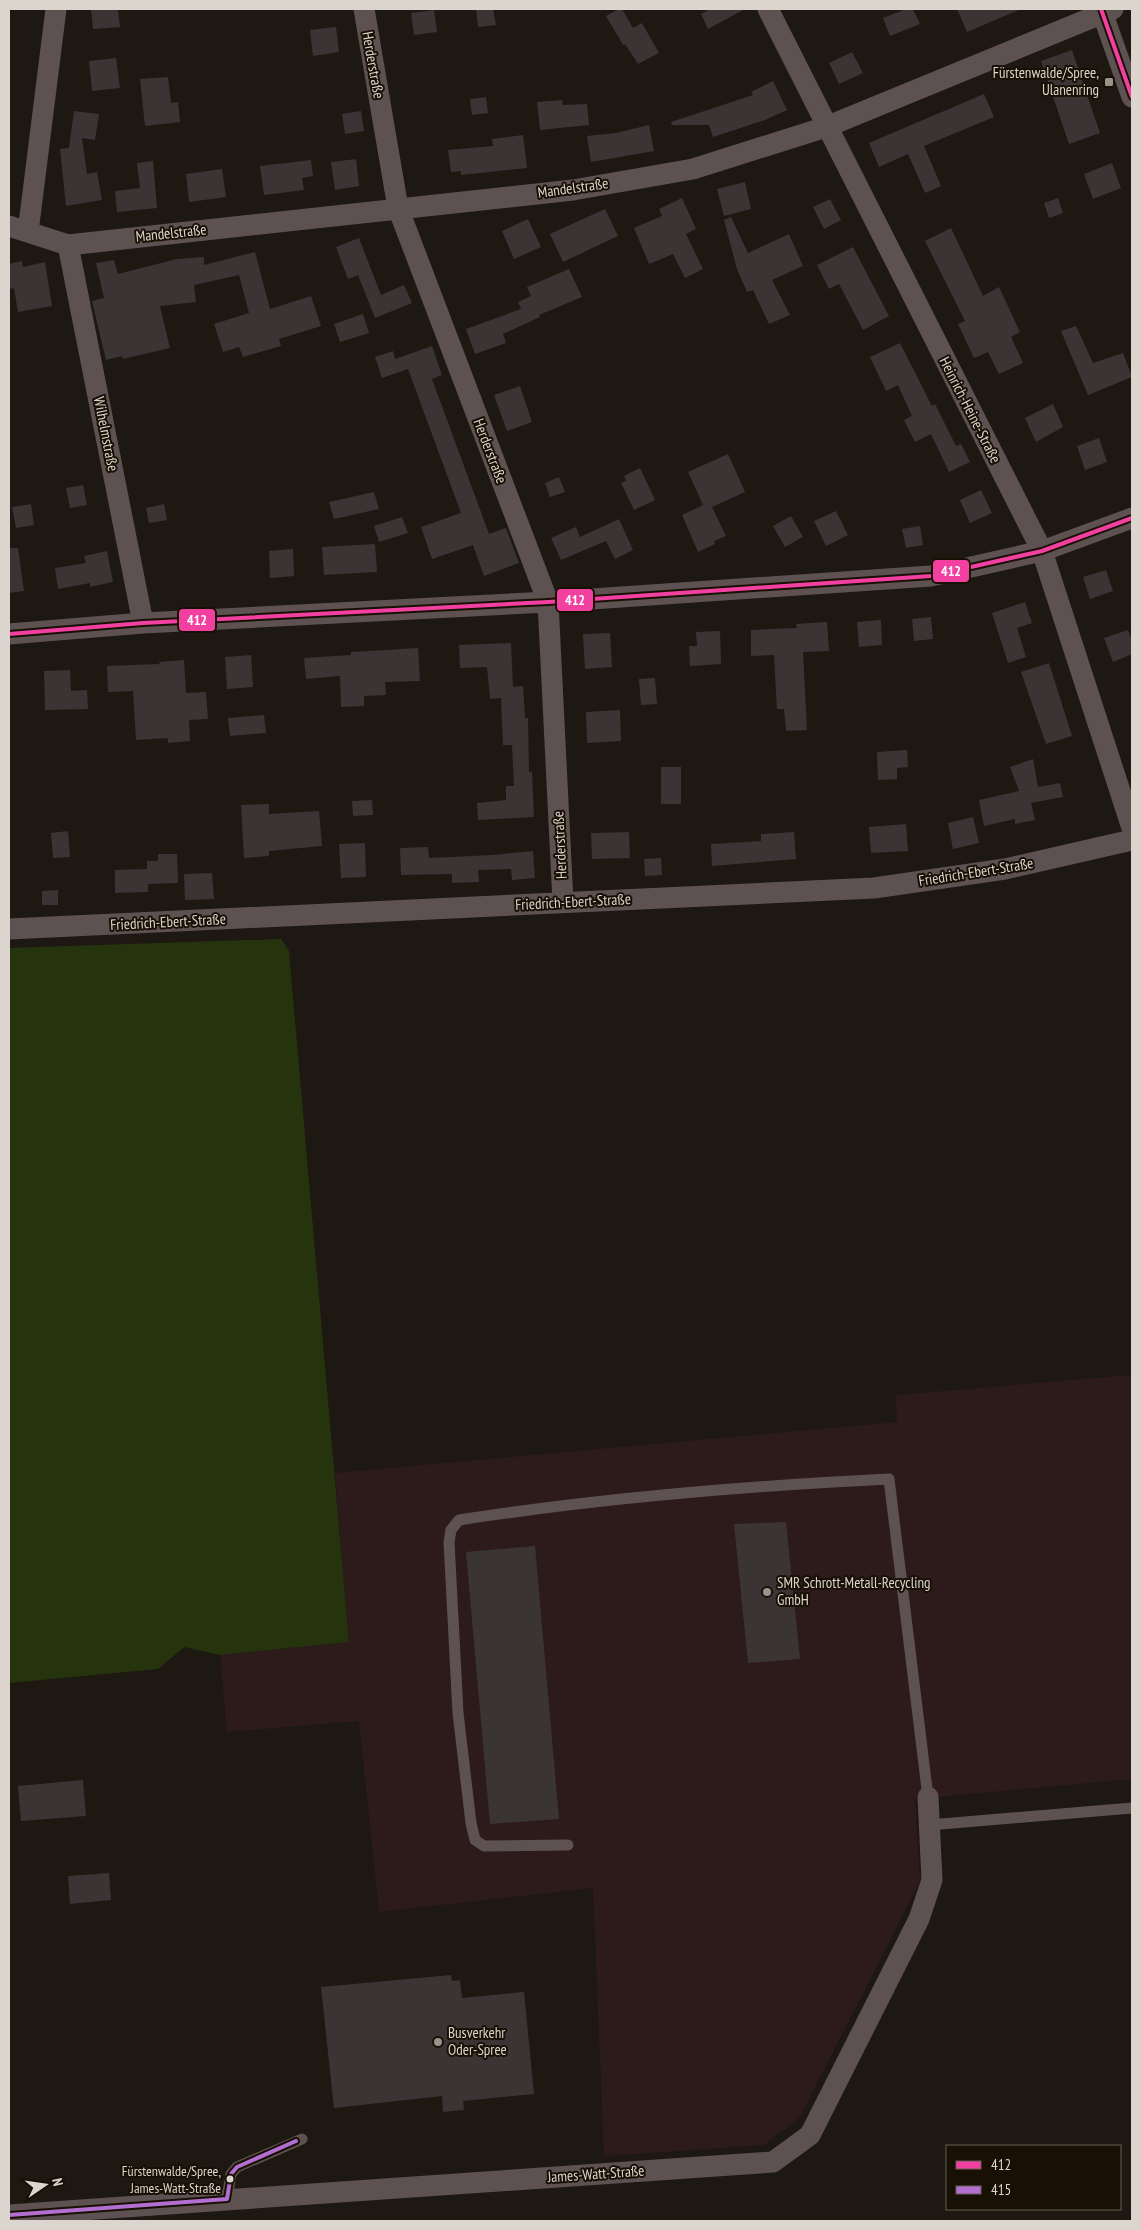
<svg xmlns="http://www.w3.org/2000/svg" width="1141" height="2230" font-family="'PT Sans Narrow',sans-serif">
  <rect width="100%" height="100%" fill="#1d1812"/>
  <!-- industrial -->
  <path fill="#2d1b1c" d="M 1132,1375 L 1132,1779 L 915,1799 L 920,1881 L 800,2117 L 764,2145 L 604,2156 L 593,1888 L 379,1912 L 359,1721 L 227,1732 L 220,1655 L 349,1642 L 335,1473 L 897,1422 L 896,1395 Z"/>
  <!-- green -->
  <path fill="#25340d" d="M 281,939 L 289,951 L 349,1642 L 220,1655 L 184,1647 L 158,1669 L 9,1683 L 9,948 Z"/>
  <!-- building -->
  <path fill="#3a3534" d="M 91,9 L 118,9 L 120,27 L 93,29 Z
    M 476,9 L 493,9 L 496,25 L 478,27 Z
    M 619,9 L 622,9 L 633,28 L 642,23 L 659,53 L 638,64 L 625,44 L 623,45 L 606,16 Z
    M 710,9 L 745,9 L 708,29 L 701,14 Z
    M 906,9 L 913,9 L 920,24 L 890,36 L 883,18 Z
    M 957,9 L 1021,9 L 967,32 Z
    M 434,10 L 437,32 L 414,35 L 411,13 Z
    M 336,27 L 339,52 L 313,56 L 310,30 Z
    M 1072,50 L 1100,133 L 1069,144 L 1041,61 Z
    M 852,52 L 863,73 L 839,84 L 829,63 Z
    M 116,58 L 120,88 L 92,91 L 89,61 Z
    M 168,77 L 171,103 L 178,102 L 180,122 L 145,126 L 140,79 Z
    M 773,81 L 787,110 L 765,120 L 713,137 L 709,125 L 672,125 L 671,122 L 753,95 L 751,92 Z
    M 984,94 L 994,117 L 924,146 L 941,186 L 925,193 L 908,154 L 879,167 L 869,143 Z
    M 486,97 L 488,113 L 472,115 L 470,99 Z
    M 562,100 L 563,105 L 587,104 L 589,125 L 540,130 L 537,102 Z
    M 74,111 L 99,114 L 95,140 L 82,138 L 87,174 L 97,172 L 102,200 L 66,206 L 60,149 L 69,148 Z
    M 361,111 L 364,131 L 345,134 L 342,114 Z
    M 649,125 L 654,151 L 591,162 L 587,136 L 616,133 Z
    M 523,135 L 527,168 L 461,175 L 461,171 L 451,172 L 448,150 L 493,146 L 492,139 Z
    M 356,159 L 359,186 L 335,190 L 331,162 Z
    M 311,160 L 313,176 L 302,178 L 304,190 L 264,195 L 260,166 Z
    M 153,161 L 157,208 L 117,212 L 115,191 L 140,188 L 137,163 Z
    M 1112,163 L 1121,188 L 1093,199 L 1084,174 Z
    M 222,169 L 226,197 L 189,202 L 186,174 Z
    M 745,182 L 751,209 L 724,216 L 717,189 Z
    M 682,198 L 696,229 L 686,234 L 703,269 L 685,278 L 673,254 L 649,264 L 634,228 L 662,216 L 659,209 Z
    M 1058,198 L 1063,213 L 1049,218 L 1044,203 Z
    M 830,199 L 841,220 L 824,229 L 813,207 Z
    M 605,209 L 618,236 L 563,262 L 550,234 Z
    M 731,217 L 748,253 L 789,234 L 803,266 L 772,280 L 790,315 L 769,324 L 753,290 L 747,292 L 737,269 L 724,220 Z
    M 528,219 L 541,247 L 514,259 L 502,231 Z
    M 951,228 L 983,296 L 999,287 L 1020,332 L 1011,337 L 1023,363 L 999,374 L 988,352 L 974,358 L 958,324 L 965,321 L 925,241 Z
    M 359,238 L 381,295 L 404,285 L 412,303 L 375,318 L 358,275 L 348,279 L 336,247 Z
    M 853,247 L 889,316 L 863,330 L 839,284 L 829,289 L 817,265 Z
    M 255,252 L 270,309 L 311,296 L 321,326 L 279,339 L 281,346 L 243,357 L 239,347 L 223,352 L 214,324 L 249,313 L 239,275 L 194,285 L 196,302 L 160,306 L 170,348 L 123,359 L 122,356 L 106,360 L 92,301 L 104,298 L 96,263 L 114,260 L 118,274 L 177,259 L 204,257 L 204,265 Z
    M 22,261 L 23,267 L 45,262 L 52,306 L 18,312 L 14,288 L 9,289 L 9,264 Z
    M 569,269 L 582,297 L 539,315 L 540,317 L 503,334 L 506,343 L 475,354 L 466,329 L 521,309 L 518,302 L 531,296 L 527,287 Z
    M 363,314 L 369,333 L 340,342 L 334,324 Z
    M 1076,326 L 1093,363 L 1123,353 L 1132,377 L 1088,395 L 1061,331 Z
    M 900,343 L 932,406 L 935,404 L 956,446 L 961,444 L 970,462 L 949,472 L 931,434 L 915,442 L 904,420 L 912,416 L 898,385 L 886,391 L 870,357 Z
    M 432,346 L 442,375 L 432,379 L 489,534 L 506,528 L 519,563 L 484,576 L 473,545 L 432,559 L 421,527 L 461,513 L 408,369 L 382,378 L 375,357 L 393,351 L 395,359 Z
    M 520,386 L 532,422 L 507,431 L 494,395 Z
    M 1053,404 L 1063,427 L 1036,442 L 1025,418 Z
    M 1099,438 L 1107,462 L 1085,470 L 1077,446 Z
    M 728,454 L 745,492 L 712,507 L 726,536 L 714,541 L 715,544 L 698,552 L 682,515 L 703,505 L 688,472 Z
    M 640,468 L 655,500 L 634,510 L 621,483 L 626,481 L 624,476 Z
    M 559,477 L 565,492 L 550,497 L 545,483 Z
    M 83,485 L 87,505 L 70,508 L 66,488 Z
    M 981,490 L 992,513 L 970,523 L 960,500 Z
    M 374,492 L 379,509 L 334,519 L 329,502 Z
    M 31,504 L 34,525 L 16,528 L 12,507 Z
    M 164,504 L 167,520 L 149,523 L 146,508 Z
    M 836,511 L 848,535 L 826,546 L 814,521 Z
    M 791,516 L 803,537 L 785,547 L 773,526 Z
    M 402,517 L 408,533 L 379,542 L 374,526 Z
    M 619,519 L 633,550 L 615,559 L 606,541 L 561,560 L 551,538 L 576,527 L 580,537 Z
    M 920,526 L 923,545 L 906,548 L 902,529 Z
    M 375,544 L 377,572 L 324,575 L 322,547 Z
    M 9,548 L 18,548 L 24,591 L 9,593 Z
    M 293,549 L 294,576 L 270,578 L 269,551 Z
    M 107,551 L 113,582 L 90,587 L 90,583 L 58,589 L 55,568 L 86,563 L 84,556 Z
    M 1106,570 L 1113,591 L 1090,599 L 1083,577 Z
    M 1025,602 L 1032,623 L 1017,628 L 1026,657 L 1008,663 L 992,613 Z
    M 931,617 L 933,639 L 914,641 L 912,619 Z
    M 881,620 L 882,645 L 859,647 L 857,622 Z
    M 827,622 L 829,651 L 803,652 L 807,730 L 786,731 L 784,709 L 777,709 L 774,655 L 751,656 L 751,630 L 797,628 L 796,624 Z
    M 1128,630 L 1132,641 L 1132,654 L 1113,662 L 1104,638 Z
    M 720,631 L 721,664 L 690,666 L 689,646 L 697,646 L 696,632 Z
    M 610,633 L 612,667 L 585,669 L 583,634 Z
    M 511,643 L 513,687 L 523,686 L 525,718 L 528,718 L 529,772 L 532,772 L 534,817 L 478,820 L 477,803 L 506,800 L 506,786 L 514,786 L 512,745 L 503,745 L 501,698 L 490,699 L 487,667 L 460,668 L 459,645 Z
    M 418,648 L 420,681 L 385,682 L 386,695 L 364,696 L 364,706 L 341,707 L 340,676 L 306,679 L 304,658 L 351,655 L 351,652 Z
    M 251,655 L 253,687 L 227,689 L 225,657 Z
    M 184,660 L 186,693 L 206,692 L 208,719 L 189,720 L 190,741 L 168,743 L 168,738 L 136,740 L 133,691 L 108,692 L 107,666 L 160,664 L 159,662 Z
    M 1049,663 L 1072,736 L 1046,744 L 1021,672 Z
    M 70,670 L 71,691 L 87,690 L 88,709 L 45,710 L 44,671 Z
    M 655,678 L 657,704 L 641,705 L 639,679 Z
    M 620,710 L 621,741 L 587,743 L 586,712 Z
    M 264,715 L 266,733 L 230,736 L 228,718 Z
    M 907,750 L 908,767 L 897,768 L 897,779 L 878,780 L 877,752 Z
    M 1033,759 L 1038,787 L 1060,783 L 1063,797 L 1031,803 L 1035,820 L 1015,824 L 1015,819 L 984,826 L 979,800 L 1019,791 L 1010,767 Z
    M 661,767 L 681,767 L 681,804 L 661,804 Z
    M 372,800 L 373,815 L 353,816 L 352,801 Z
    M 269,804 L 269,814 L 319,811 L 322,846 L 269,851 L 269,856 L 244,858 L 241,805 Z
    M 973,817 L 979,843 L 953,849 L 948,823 Z
    M 906,824 L 908,851 L 871,853 L 869,827 Z
    M 68,831 L 70,857 L 53,858 L 51,833 Z
    M 629,832 L 630,858 L 592,859 L 591,833 Z
    M 794,832 L 796,859 L 712,866 L 711,844 L 761,841 L 761,834 Z
    M 365,843 L 366,877 L 341,878 L 339,844 Z
    M 428,847 L 429,858 L 493,855 L 533,851 L 535,878 L 512,880 L 511,869 L 478,870 L 479,882 L 452,883 L 452,874 L 401,875 L 400,848 Z
    M 158,854 L 177,854 L 178,883 L 148,884 L 148,892 L 115,893 L 115,870 L 147,869 L 147,861 L 158,861 Z
    M 661,858 L 662,875 L 645,876 L 644,859 Z
    M 212,873 L 214,899 L 185,900 L 184,874 Z
    M 58,890 L 58,905 L 42,905 L 42,891 Z
    M 786,1522 L 800,1659 L 748,1663 L 734,1524 Z
    M 535,1546 L 559,1819 L 490,1824 L 466,1552 Z
    M 83,1780 L 86,1816 L 21,1821 L 18,1786 Z
    M 109,1873 L 111,1900 L 70,1904 L 68,1876 Z
    M 451,1975 L 452,1981 L 460,1980 L 462,1998 L 524,1992 L 534,2094 L 463,2101 L 464,2110 L 443,2112 L 442,2096 L 334,2108 L 321,1987 Z"/>
  <g fill="none" stroke-linecap="round" stroke-linejoin="round">
    <!-- service -->
    <path stroke="#5e5152" stroke-width="11" d="M 929,1825 L 1132,1808
      M 568,1845 L 484,1846 L 475,1840 L 471,1823 L 458,1713 L 449,1542 L 451,1530 L 459,1520 C 601,1498 746,1486 889,1479 L 928,1797
      M 227,2199 L 231,2174 L 237,2167 L 302,2139"/>
    <!-- minor -->
    <path stroke="#5e5152" stroke-width="21" d="M 364,9 L 398,208 L 548,602 L 563,902
      M 768,9 L 1042,551 L 1132,828
      M 1101,9 L 1132,97
      M 9,226 L 68,245 L 573,190 L 693,169 L 826,127 L 1113,9
      M 28,232 L 56,9
      M 68,245 L 143,623
      M 9,634 L 143,623 L 548,602 L 931,576 L 1042,551 L 1132,518
      M 9,929 L 874,888 L 1005,869 L 1132,840
      M 9,2215 L 773,2162 L 810,2135 L 919,1919 L 932,1880 L 928,1797"/>
    <defs>
      <path id="bus-1" d="M 1101,9 L 1132,97
        M 9,634 L 143,623 L 548,602 L 931,576 L 1042,551 L 1132,518"/>
      <path id="bus-2" d="M 9,2215 L 227,2199 L 231,2174 L 237,2167 L 296,2141"/>
    </defs>
    <!-- bus-1 casing -->
    <use href="#bus-1" stroke="#191005" stroke-width="8"/>
    <!-- bus-2 casing -->
    <use href="#bus-2" stroke="#191005" stroke-width="8"/>
    <!-- bus-1 -->
    <use href="#bus-1" stroke="#f240a1" stroke-width="4"/>
    <!-- bus-2 -->
    <use href="#bus-2" stroke="#b36fd0" stroke-width="4"/>
  </g>
  <!-- markers -->
  <g fill="#98938c" stroke="#191005" stroke-width="2">
    <rect x="1104" y="77" width="10" height="10" rx="2.5"/>
    <circle cx="767" cy="1592" r="5"/>
    <circle cx="438" cy="2042" r="5"/>
  </g>
  <circle fill="#dbd5cd" stroke="#191005" stroke-width="2" cx="230" cy="2179" r="4.5"/>
  <g text-anchor="middle" stroke-width="4" stroke-linejoin="round" paint-order="stroke">
    <!-- bus labels -->
    <g font-size="14" fill="#dbd5cd" stroke="#191005" text-anchor="end">
      <text x="221" y="2176">Fürstenwalde/Spree,<tspan x="221" dy="17">James-Watt-Straße</tspan></text>
    </g>
    <!-- street labels -->
    <g font-size="15" fill="#dbd5cd" stroke="#191005">
      <text transform="translate(373 65) rotate(80)" y="5">Herderstraße</text>
      <text transform="translate(573 188) rotate(-8)" y="5">Mandelstraße</text>
      <text transform="translate(171 233) rotate(-6)" y="5">Mandelstraße</text>
      <text transform="translate(970 410) rotate(63)" y="5">Heinrich-Heine-Straße</text>
      <text transform="translate(106 434) rotate(79)" y="5">Wilhelmstraße</text>
      <text transform="translate(490 451) rotate(69)" y="5">Herderstraße</text>
      <text transform="translate(560 845) rotate(-93)" y="5">Herderstraße</text>
      <text transform="translate(976 872) rotate(-9)" y="5">Friedrich-Ebert-Straße</text>
      <text transform="translate(573 902) rotate(-3)" y="5">Friedrich-Ebert-Straße</text>
      <text transform="translate(168 922) rotate(-3)" y="5">Friedrich-Ebert-Straße</text>
      <text transform="translate(596 2174) rotate(-4)" y="5">James-Watt-Straße</text>
    </g>
    <!-- poi labels -->
    <g font-size="15" fill="#dbd5cd" stroke="#191005" text-anchor="start">
      <text x="1099" y="78" text-anchor="end">Fürstenwalde/Spree,<tspan x="1099" dy="17">Ulanenring</tspan></text>
      <text x="777" y="1588">SMR Schrott-Metall-Recycling<tspan x="777" dy="17">GmbH</tspan></text>
      <text x="448" y="2038">Busverkehr<tspan x="448" dy="17">Oder-Spree</tspan></text>
    </g>
  </g>
  <g stroke="#191005" stroke-width="2">
    <rect x="932" y="559" width="38" height="24" rx="5" fill="#f240a1"/>
    <rect x="556" y="588" width="38" height="24" rx="5" fill="#f240a1"/>
    <rect x="178" y="608" width="38" height="24" rx="5" fill="#f240a1"/>
  </g>
  <g font-size="14" text-anchor="middle" font-weight="bold" fill="#fff">
    <text x="951" y="576">412</text>
    <text x="575" y="605">412</text>
    <text x="197" y="625">412</text>
  </g>
  <!-- border -->
  <rect width="1141" height="2230" fill="none" stroke="#dbd5cd" stroke-width="20"/>
  <!-- legend -->
  <rect x="946" y="2145" width="175" height="65" fill="#191005" stroke="#675f55"/>
  <rect x="956" y="2161" width="25" height="8" fill="#f240a1" stroke="#675f55"/>
  <text x="991" y="2170" font-size="15" fill="#dbd5cd">412</text>
  <rect x="956" y="2186" width="25" height="8" fill="#b36fd0" stroke="#675f55"/>
  <text x="991" y="2195" font-size="15" fill="#dbd5cd">415</text>
  <!-- north arrow -->
  <g transform="translate(45 2185) rotate(77)" stroke="#191005" stroke-width="4" paint-order="stroke">
  <path d="M0-4L9 19L0 12L-9 19Z" fill="#dbd5cd"/>
  <text y="-8" font-size="14" font-weight="bold" text-anchor="middle" fill="#dbd5cd">N</text>
  </g>
</svg>
